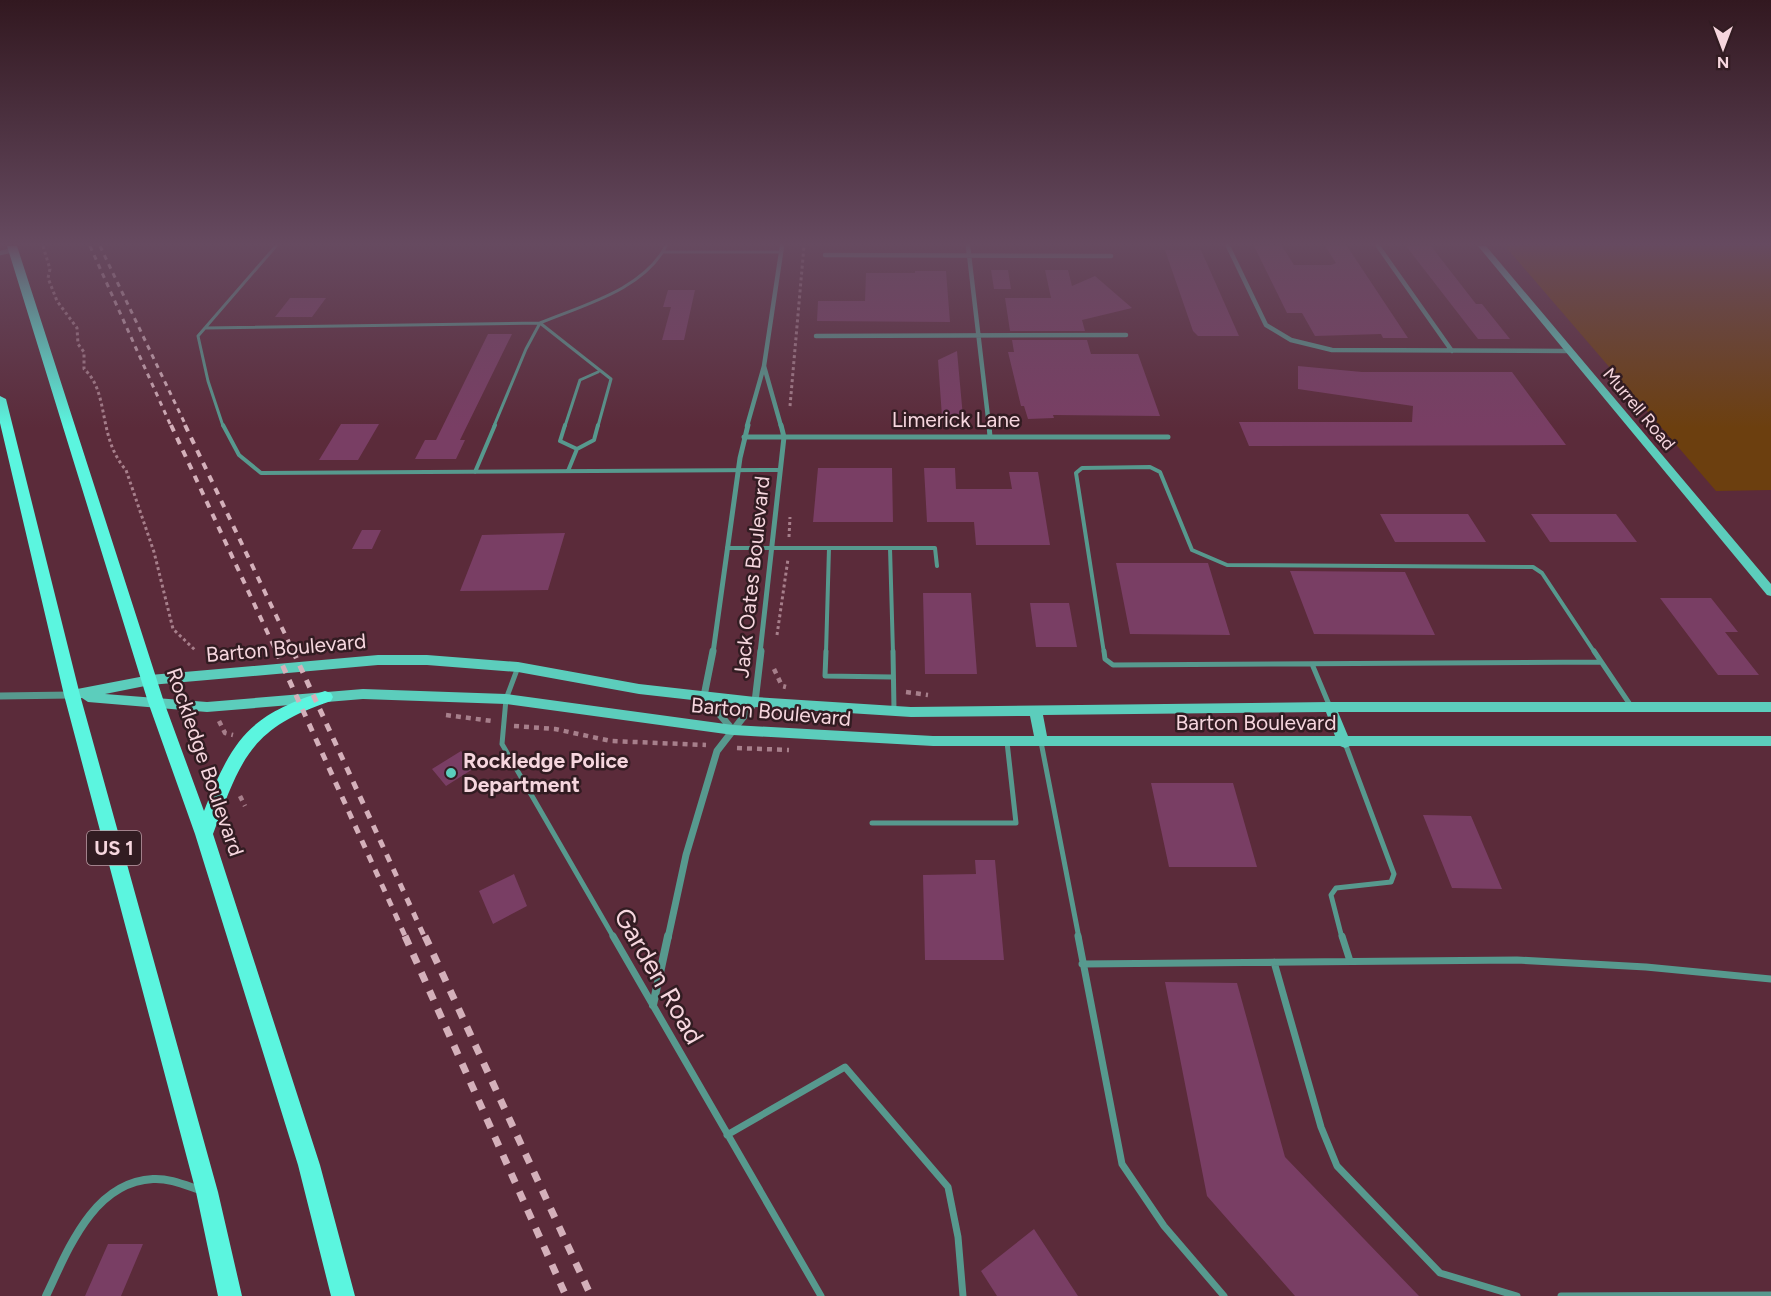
<svg xmlns="http://www.w3.org/2000/svg" width="1771" height="1296" font-family="Figtree,sans-serif">
  <rect width="100%" height="100%" fill="#5b2b3a"/>
  <!-- green -->
  <path fill="#6c3f0f" d="M 1505,246 L 1771,246 L 1771,490 L 1716,491 Z"/>
  <!-- building -->
  <path fill="#793e64" d="M 1254,246 L 1282,246 L 1294,265 L 1331,265 L 1336,263 L 1325,246 L 1347,246 L 1408,338 L 1383,338 L 1381,334 L 1315,336 L 1302,313 L 1287,313 Z
    M 1406,246 L 1431,246 L 1476,304 L 1482,304 L 1510,339 L 1478,339 Z
    M 1165,250 L 1201,250 L 1239,336 L 1198,336 L 1193,331 Z
    M 991,270 L 1008,270 L 1011,289 L 994,289 Z
    M 1045,270 L 1068,270 L 1072,286 L 1095,276 L 1132,308 L 1082,320 L 1085,331 L 1010,331 L 1005,298 L 1051,298 Z
    M 915,271 L 946,271 L 950,322 L 817,321 L 818,301 L 865,301 L 866,273 L 915,273 Z
    M 668,290 L 695,290 L 684,340 L 662,340 L 671,307 L 663,307 Z
    M 290,298 L 326,298 L 312,317 L 275,317 Z
    M 488,334 L 512,334 L 460,440 L 465,440 L 456,459 L 415,459 L 425,440 L 436,440 Z
    M 1012,340 L 1087,340 L 1091,354 L 1138,354 L 1160,416 L 1053,415 L 1054,418 L 1028,419 L 1024,406 L 1021,406 L 1008,352 L 1014,352 Z
    M 957,351 L 963,417 L 942,417 L 938,360 Z
    M 1298,366 L 1362,372 L 1512,372 L 1566,445 L 1249,446 L 1239,422 L 1412,422 L 1413,406 L 1298,389 Z
    M 341,424 L 379,424 L 358,460 L 319,460 Z
    M 818,468 L 892,468 L 893,522 L 813,522 Z
    M 924,468 L 955,468 L 956,489 L 1012,489 L 1009,472 L 1038,472 L 1050,545 L 976,545 L 974,522 L 927,522 Z
    M 1380,514 L 1468,514 L 1486,542 L 1395,542 Z
    M 1531,514 L 1616,514 L 1637,542 L 1550,542 Z
    M 362,530 L 381,530 L 372,549 L 352,549 Z
    M 565,533 L 548,590 L 460,591 L 482,535 Z
    M 1116,563 L 1208,563 L 1230,635 L 1130,634 Z
    M 1290,571 L 1405,572 L 1435,635 L 1314,634 Z
    M 923,593 L 971,593 L 977,674 L 925,674 Z
    M 1660,598 L 1711,598 L 1738,632 L 1725,632 L 1759,675 L 1718,675 Z
    M 1030,603 L 1069,603 L 1077,647 L 1036,647 Z
    M 461,751 L 476,767 L 446,786 L 432,769 Z
    M 1151,783 L 1233,783 L 1257,867 L 1169,867 Z
    M 1423,815 L 1471,816 L 1502,889 L 1452,888 Z
    M 975,860 L 995,860 L 1004,960 L 925,960 L 923,875 L 976,874 Z
    M 514,874 L 527,906 L 493,924 L 479,891 Z
    M 1165,982 L 1237,983 L 1285,1157 L 1419,1296 L 1295,1296 L 1207,1196 Z
    M 1034,1229 L 1078,1296 L 997,1296 L 981,1271 Z
    M 108,1244 L 143,1244 L 121,1296 L 85,1296 Z"/>
  <g fill="none" stroke-linecap="round" stroke-linejoin="round">
    <!-- path-far1 -->
    <path stroke="#a77f8b" stroke-width="3" stroke-dasharray="3 3" stroke-linecap="butt" d="M 43,246 L 50,269 L 48,278 L 57,301 L 77,328 L 78,344 L 84,352 L 84,369 C 110,392 97,437 126,470 L 154,552 L 173,629 L 195,650
      M 790,406 L 804,246
      M 789,537 L 790,517
      M 777,635 L 788,559"/>
    <!-- path -->
    <path stroke="#a77f8b" stroke-width="4.5" stroke-dasharray="5 5" stroke-linecap="butt" d="M 774,669 L 782,686 L 786,687
      M 906,692 L 928,695
      M 446,715 L 492,721
      M 219,721 L 225,733 L 233,735
      M 514,726 L 555,729 L 611,741 L 706,745
      M 737,748 L 789,750
      M 240,796 L 245,806"/>
    <!-- lane-far3 -->
    <path stroke="#57998e" stroke-width="3" d="M 664,252 L 781,252
      M 205,328 L 540,323
      M 223,426 L 208,381 L 198,336 L 276,246
      M 494,426 L 526,349 L 540,323
      M 565,426 L 580,380 L 598,372
      M 598,426 L 611,379 L 540,323 C 583,305 643,290 666,246"/>
    <!-- lane-far2 -->
    <path stroke="#57998e" stroke-width="4" d="M 223,425 L 239,455 L 261,473 L 780,470
      M 565,425 L 560,441 L 577,449
      M 568,471 L 577,449 L 594,440 L 598,425
      M 475,472 L 495,425
      M 727,548 L 829,548
      M 890,548 L 935,548 L 937,566
      M 826,653 L 829,548 L 890,548 L 893,653
      M 1104,653 L 1076,473 L 1082,468 L 1150,467 L 1160,472 L 1192,550 L 1227,565 L 1533,567 L 1542,573 L 1595,653"/>
    <!-- lane-far1 -->
    <path stroke="#57998e" stroke-width="5" d="M 826,651 L 825,676 L 892,677
      M 893,651 L 894,710
      M 1104,651 L 1105,659 L 1113,665 L 1601,662
      M 1594,651 L 1631,706
      M 1312,664 L 1330,707
      M 518,667 L 506,699 L 502,744 L 614,938
      M 1041,742 L 1079,938
      M 872,823 L 1016,823 L 1007,742
      M 1342,938 L 1331,895 L 1336,888 L 1391,882 L 1394,874 L 1345,743"/>
    <!-- lane -->
    <path stroke="#57998e" stroke-width="7" d="M 613,936 L 821,1296
      M 1078,936 L 1122,1164 L 1164,1226 L 1224,1296
      M 1342,936 L 1350,961
      M 1274,962 L 1321,1127 L 1337,1166 L 1440,1273 L 1517,1296
      M 1082,964 L 1517,960 L 1646,967 L 1771,979
      M 727,1135 L 845,1067 L 948,1187 L 958,1237 L 963,1296
      M 1561,1296 L 1771,1295"/>
    <!-- street-far3 -->
    <path stroke="#57998e" stroke-width="4.5" d="M 968,246 L 989,426
      M 1228,246 L 1266,325 L 1291,340 L 1332,350 L 1568,351
      M 1378,246 L 1452,351
      M 0,253 L 14,250
      M 825,255 L 1111,256
      M 816,336 L 1126,335
      M 764,366 L 781,426
      M 747,426 L 764,366 L 782,246"/>
    <!-- street-far2 -->
    <path stroke="#57998e" stroke-width="5" d="M 989,425 L 990,437
      M 744,437 L 1168,437
      M 713,653 L 740,458 L 748,425
      M 760,653 L 784,437 L 781,425"/>
    <!-- street-far1 -->
    <path stroke="#57998e" stroke-width="7" d="M 713,651 L 704,696 L 732,729
      M 0,696 L 71,695
      M 668,938 L 686,855 L 717,751 L 755,702 L 761,651"/>
    <!-- street -->
    <path stroke="#57998e" stroke-width="8" d="M 653,1005 L 668,936
      M 46,1296 C 68,1250 93,1182 153,1179 C 170,1178 187,1186 203,1191"/>
    <!-- secondary -->
    <path fill="#5ccdbc" fill-rule="evenodd" d="M 1478,246 L 1486,246 L 1771,584 L 1771,596 L 1767,595 Z
      M 378,655 L 427,655 L 518,662 L 639,684 L 755,697 L 911,707 L 1330,702 L 1771,702 L 1771,712 L 1338,712 L 1348,736 L 1771,736 L 1771,746 L 1350,746 L 1345,748 L 1340,746 L 933,746 L 733,735 L 506,704 L 363,699 L 207,712 L 88,702 L 82,698 L 72,700 L 68,698 L 66,695 L 68,692 L 72,690 L 150,675 ZM 378,665 L 427,665 L 518,672 L 639,694 L 755,707 L 911,717 L 1030,716 L 1034,736 L 933,736 L 733,725 L 506,694 L 363,689 L 207,702 L 105,694 L 150,685 ZM 1326,712 L 1335,736 L 1047,736 L 1043,715 Z"/>
    <!-- primary -->
    <path fill="#5bf5df" fill-rule="evenodd" d="M 7,246 L 17,246 L 164,702 L 204,811 C 233,738 249,715 325,691 L 331,693 L 333,697 L 331,701 C 250,728 241,759 213,834 L 320,1165 L 355,1296 L 331,1296 L 298,1165 L 195,834 L 148,702 Z
      M 0,396 L 6,399 L 80,695 L 218,1192 L 242,1296 L 218,1296 L 196,1192 L 64,695 L 0,423 Z"/>
    <!-- rail-far3 -->
    <path stroke="#d4b0ba" stroke-width="3" stroke-dasharray="5 5" stroke-linecap="butt" d="M 90,246 L 171,426
      M 100,246 L 186,426"/>
    <!-- rail-far2 -->
    <path stroke="#d4b0ba" stroke-width="4" stroke-dasharray="7 7" stroke-linecap="butt" d="M 171,425 L 277,653
      M 185,425 L 294,653"/>
    <!-- rail-far1 -->
    <path stroke="#d4b0ba" stroke-width="5" stroke-dasharray="8 8" stroke-linecap="butt" d="M 276,651 L 406,938
      M 293,651 L 425,938"/>
    <!-- rail -->
    <path stroke="#d4b0ba" stroke-width="7" stroke-dasharray="10 10" stroke-linecap="butt" d="M 405,936 L 566,1296
      M 425,936 L 591,1296"/>
  </g>
  <!-- sky -->
  <linearGradient id="sky" x2="0" y2="1"><stop stop-color="#321820"/><stop offset="0.57" stop-color="#664a60"/><stop offset="1" stop-color="#664a60" stop-opacity="0"/></linearGradient>
  <rect width="1771" height="428" fill="url(#sky)"/>
  <!-- markers -->
  <circle fill="#5acebc" stroke="#321c22" stroke-width="2" cx="451" cy="773" r="6"/>
  <g text-anchor="middle" stroke-width="5" stroke-linejoin="round" paint-order="stroke">
    <!-- far-street labels -->
    <g font-size="18" fill="#f6d6de" stroke="#321c22">
      <text transform="translate(1639 409) rotate(50)" y="6">Murrell Road</text>
    </g>
    <!-- shield labels -->
    <rect fill="#321c22" stroke="#bb9ea6" stroke-width="1.5" x="87" y="831" width="54" height="34" rx="4.5"/>
    <g font-size="20" font-weight="bold" fill="#f6d6de">
      <text x="114" y="855">US 1</text>
    </g>
    <!-- street labels -->
    <g font-size="21" fill="#f6d6de" stroke="#321c22">
      <text x="956" y="427">Limerick Lane</text>
      <text transform="translate(752 577) rotate(-84)" y="7">Jack Oates Boulevard</text>
      <text transform="translate(286 648) rotate(-5)" y="7">Barton Boulevard</text>
      <text transform="translate(771 712) rotate(5)" y="7">Barton Boulevard</text>
      <text x="1256" y="730">Barton Boulevard</text>
      <text transform="translate(205 762) rotate(71)" y="7">Rockledge Boulevard</text>
    </g>
    <!-- poi labels -->
    <g font-size="21" font-weight="bold" fill="#f6d6de" stroke="#321c22" text-anchor="start">
      <text x="463" y="768">Rockledge Police<tspan x="463" dy="24">Department</tspan></text>
    </g>
    <!-- near-street labels -->
    <g font-size="26" fill="#f6d6de" stroke="#321c22">
      <text transform="translate(659 976) rotate(60)" y="9">Garden Road</text>
    </g>
  </g>
  <!-- north arrow -->
  <g transform="translate(1723 48) rotate(180)" stroke="#321c22" stroke-width="4.5" paint-order="stroke">
  <path d="M0-4.5L10 22L0 15L-10 22Z" fill="#f6d6de"/>
  <text y="-9" font-size="16" font-weight="bold" text-anchor="middle" fill="#f6d6de">N</text>
  </g>
</svg>
